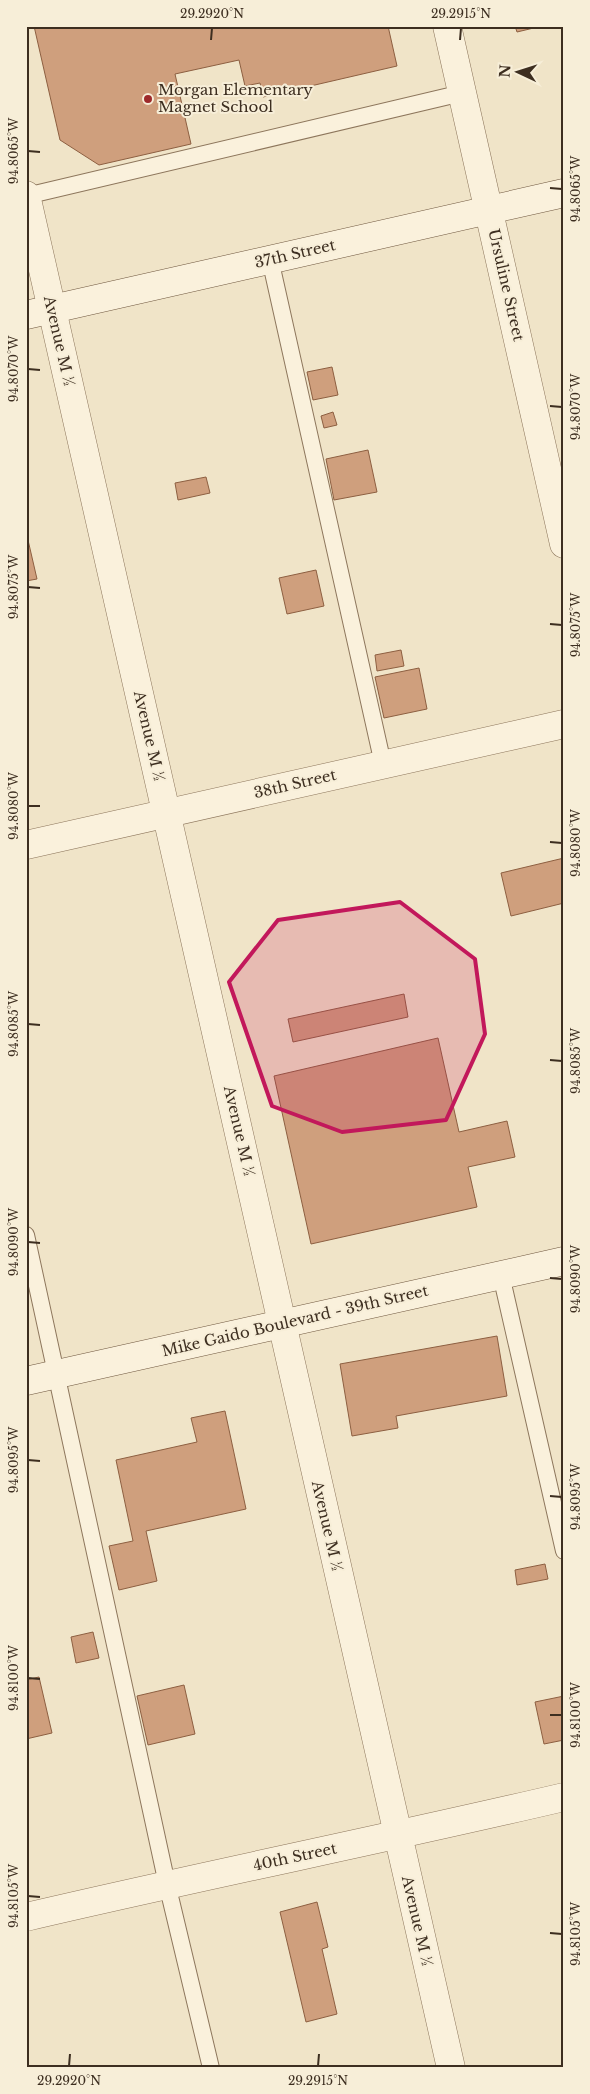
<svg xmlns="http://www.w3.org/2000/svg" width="590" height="2094" font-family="'Libre Baskerville',serif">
  <rect width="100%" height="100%" fill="#f0e4c8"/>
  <!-- building -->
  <path fill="#cf9f7d" stroke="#8d5f41" d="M 34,26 L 388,26 L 397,66 L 263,97 L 260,83 L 245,86 L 239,60 L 175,74 L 191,144 L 99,165 L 60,140 Z
    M 515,26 L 542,26 L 517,32 Z
    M 332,367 L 338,395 L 313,400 L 307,372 Z
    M 333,412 L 337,425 L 324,428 L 321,416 Z
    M 368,450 L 377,492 L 334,500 L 326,459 Z
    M 206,477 L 210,493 L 178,500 L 175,483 Z
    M 26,540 L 28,540 L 37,579 L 26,581 Z
    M 316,570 L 324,606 L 287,614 L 279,578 Z
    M 401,650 L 404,666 L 377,671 L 375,655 Z
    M 419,668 L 427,709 L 384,718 L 375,677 Z
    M 564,858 L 564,903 L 511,916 L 501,873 Z
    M 404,994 L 408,1017 L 293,1042 L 288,1019 Z
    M 438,1038 L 459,1132 L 507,1121 L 515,1157 L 468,1167 L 477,1207 L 311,1244 L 274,1076 Z
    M 497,1336 L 507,1396 L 396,1416 L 398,1428 L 352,1436 L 340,1364 Z
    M 225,1411 L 246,1509 L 146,1531 L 157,1581 L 119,1590 L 109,1546 L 133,1541 L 116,1460 L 197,1442 L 191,1418 Z
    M 545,1564 L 548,1579 L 517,1585 L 515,1570 Z
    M 93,1632 L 99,1658 L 76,1663 L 71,1637 Z
    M 39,1677 L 52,1733 L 26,1739 L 26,1680 Z
    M 184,1685 L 195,1734 L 148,1745 L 137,1696 Z
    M 564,1696 L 564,1740 L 544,1744 L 535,1702 Z
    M 317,1902 L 328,1947 L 322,1949 L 337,2014 L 306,2022 L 280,1912 Z"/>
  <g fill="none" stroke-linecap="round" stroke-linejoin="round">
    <defs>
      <path id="service" d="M 26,196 L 462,93
        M 270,259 L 383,764
        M 26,1235 L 167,1884 L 211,2068
        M 501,1275 L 564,1551"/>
      <path id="minor" d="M 447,26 L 564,544
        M 26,195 L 451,2068
        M 26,845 L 564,724
        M 26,1917 C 205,1875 385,1839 564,1797"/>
      <path id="secondary" d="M 26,315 L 564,193
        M 26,1381 L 564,1261"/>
    </defs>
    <!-- service casing -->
    <use href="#service" stroke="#8d765c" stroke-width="18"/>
    <!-- minor casing -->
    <use href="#minor" stroke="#8d765c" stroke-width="29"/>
    <!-- secondary casing -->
    <use href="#secondary" stroke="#6f573f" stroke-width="29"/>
    <!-- service -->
    <use href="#service" stroke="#faf1dc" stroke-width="16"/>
    <!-- minor -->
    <use href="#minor" stroke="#faf1dc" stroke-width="28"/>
    <!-- secondary -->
    <use href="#secondary" stroke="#faf1dc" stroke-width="28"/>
  </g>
  <!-- marked area -->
  <path fill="#c2185b" fill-opacity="0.2" stroke="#c2185b" stroke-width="4" stroke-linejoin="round" d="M 400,902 L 475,959 L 485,1034 L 446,1120 L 342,1132 L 272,1106 L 229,982 L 278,920 Z"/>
  <!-- ticks -->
  <path fill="none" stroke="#3d2e20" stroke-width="2" d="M 211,40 L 212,28M 460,40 L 461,28M 28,151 L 40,152M 550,188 L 562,189M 28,369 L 40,370M 550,406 L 562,407M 28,587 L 40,588M 550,624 L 562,625M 28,806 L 40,806M 550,842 L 562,843M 28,1024 L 40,1025M 550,1060 L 562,1061M 28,1242 L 40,1243M 550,1278 L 562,1279M 28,1460 L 40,1461M 550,1496 L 562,1497M 28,1678 L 40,1679M 550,1715 L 562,1715M 28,1896 L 40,1897M 550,1933 L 562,1934M 69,2066 L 70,2054M 318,2066 L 319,2054"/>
  <!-- markers -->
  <circle fill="#9e2a2b" stroke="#f7eed8" stroke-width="2" cx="148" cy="99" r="5"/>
  <g text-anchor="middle" stroke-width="4" stroke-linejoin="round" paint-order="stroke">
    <!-- poi labels -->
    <g font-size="15" fill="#3d2e20" stroke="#f7eed8" text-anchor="start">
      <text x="158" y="95">Morgan Elementary<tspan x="158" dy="17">Magnet School</tspan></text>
    </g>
    <!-- street labels -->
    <g font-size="15" fill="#3d2e20" stroke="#f7eed8">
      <text transform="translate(295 254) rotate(-13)" y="5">37th Street</text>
      <text transform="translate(506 285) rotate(77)" y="5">Ursuline Street</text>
      <text transform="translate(59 341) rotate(77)" y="5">Avenue M ½</text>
      <text transform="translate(149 736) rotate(77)" y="5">Avenue M ½</text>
      <text transform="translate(295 784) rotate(-13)" y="5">38th Street</text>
      <text transform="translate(239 1131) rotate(77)" y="5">Avenue M ½</text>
      <text transform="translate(295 1321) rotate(-13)" y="5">Mike Gaido Boulevard - 39th Street</text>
      <text transform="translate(327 1526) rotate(77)" y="5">Avenue M ½</text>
      <text transform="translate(295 1857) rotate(-12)" y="5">40th Street</text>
      <text transform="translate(417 1921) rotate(77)" y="5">Avenue M ½</text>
    </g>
  </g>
  <!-- border -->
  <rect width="590" height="2094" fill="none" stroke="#f7eed8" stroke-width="55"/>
  <!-- north arrow -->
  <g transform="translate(518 72) rotate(274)" stroke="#f7eed8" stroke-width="4" paint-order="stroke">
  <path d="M0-4L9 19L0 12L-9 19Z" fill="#3d2e20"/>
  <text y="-8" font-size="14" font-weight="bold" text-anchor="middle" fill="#3d2e20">N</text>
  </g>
  <rect x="28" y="28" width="534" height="2038" fill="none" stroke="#3d2e20" stroke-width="2"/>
  <g font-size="12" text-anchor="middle" fill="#3d2e20">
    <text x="212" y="18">29.2920°N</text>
    <text x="461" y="18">29.2915°N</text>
    <text transform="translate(14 151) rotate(-90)" y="4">94.8065°W</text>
    <text transform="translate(576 189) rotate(-90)" y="4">94.8065°W</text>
    <text transform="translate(14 369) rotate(-90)" y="4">94.8070°W</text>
    <text transform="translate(576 407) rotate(-90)" y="4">94.8070°W</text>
    <text transform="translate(14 587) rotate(-90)" y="4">94.8075°W</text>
    <text transform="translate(576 625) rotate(-90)" y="4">94.8075°W</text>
    <text transform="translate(14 806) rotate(-90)" y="4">94.8080°W</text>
    <text transform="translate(576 843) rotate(-90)" y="4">94.8080°W</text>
    <text transform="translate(14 1024) rotate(-90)" y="4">94.8085°W</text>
    <text transform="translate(576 1061) rotate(-90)" y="4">94.8085°W</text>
    <text transform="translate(14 1242) rotate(-90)" y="4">94.8090°W</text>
    <text transform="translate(576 1279) rotate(-90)" y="4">94.8090°W</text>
    <text transform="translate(14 1460) rotate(-90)" y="4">94.8095°W</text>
    <text transform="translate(576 1497) rotate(-90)" y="4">94.8095°W</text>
    <text transform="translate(14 1678) rotate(-90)" y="4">94.8100°W</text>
    <text transform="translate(576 1715) rotate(-90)" y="4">94.8100°W</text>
    <text transform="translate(14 1896) rotate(-90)" y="4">94.8105°W</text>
    <text transform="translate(576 1934) rotate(-90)" y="4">94.8105°W</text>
    <text x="69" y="2085">29.2920°N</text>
    <text x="318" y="2085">29.2915°N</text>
  </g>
</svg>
